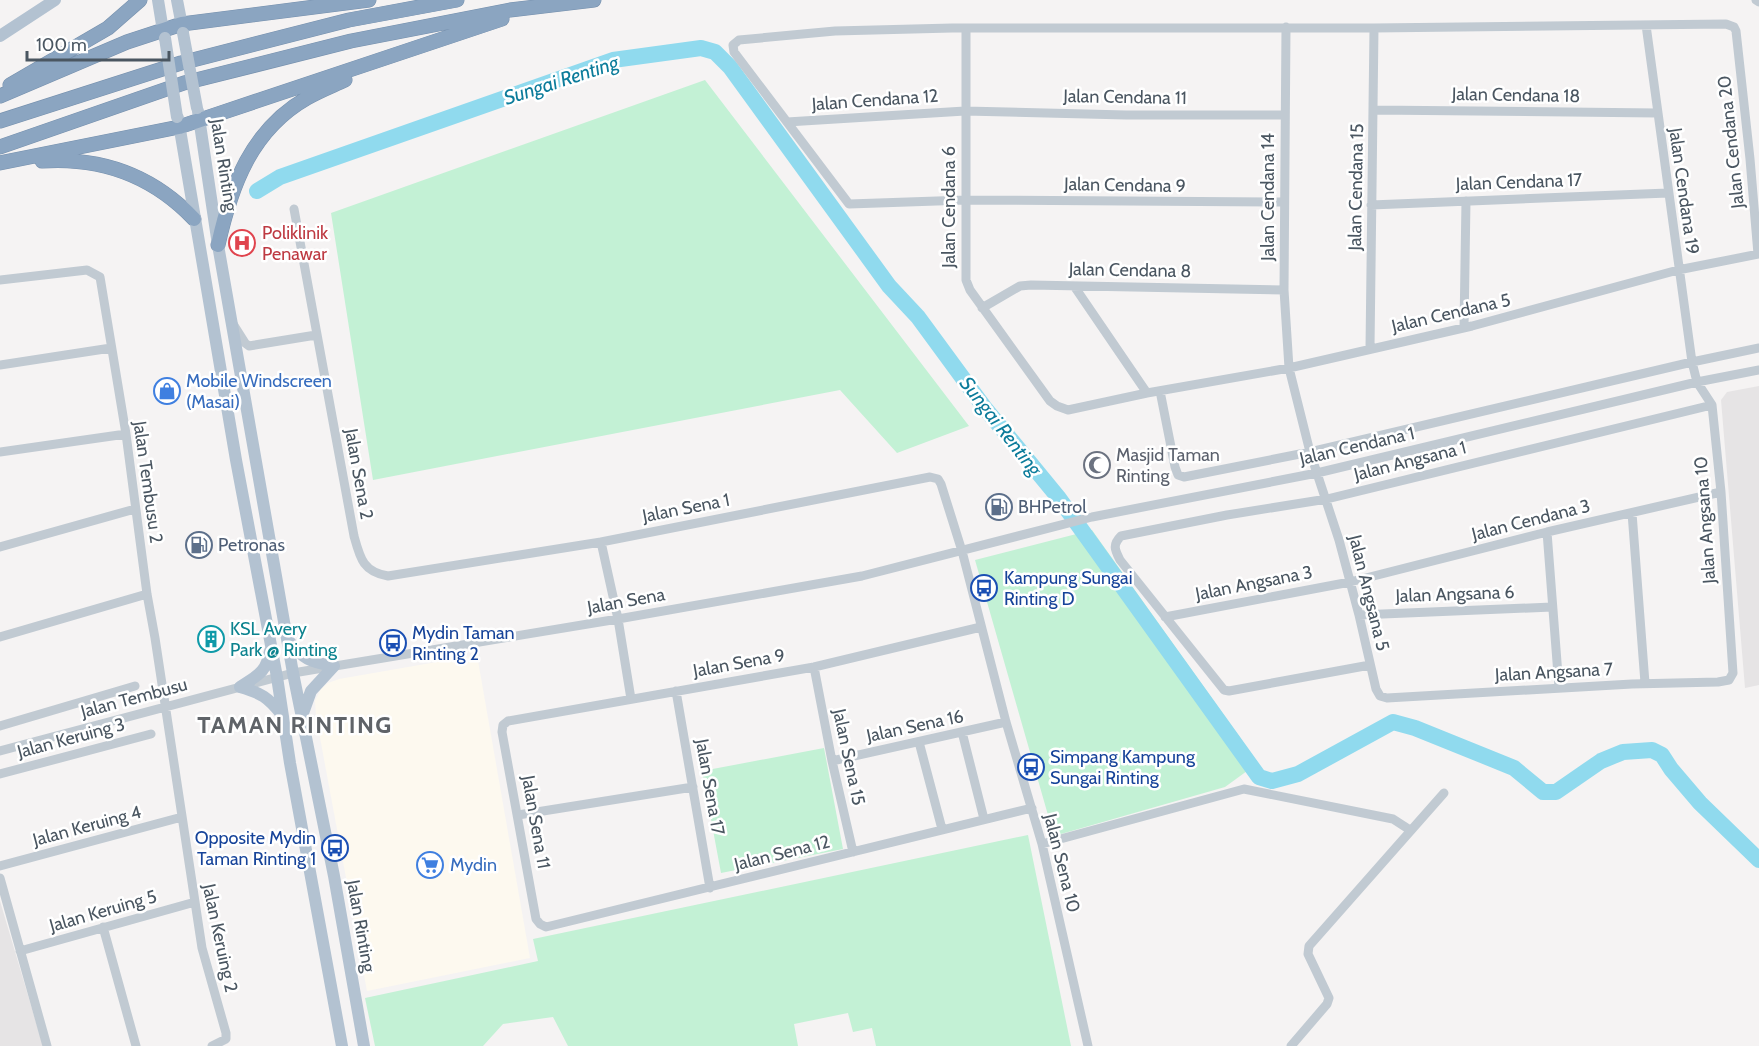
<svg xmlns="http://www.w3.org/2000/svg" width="1759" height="1046" font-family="Cabin,sans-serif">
  <rect width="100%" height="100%" fill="#f5f3f3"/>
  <!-- commercial -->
  <path fill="#fdf9ef" d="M 477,655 L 530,958 L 367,991 L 316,716 L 315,701 L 321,689 L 328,683 L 339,679 Z"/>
  <!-- education -->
  <path fill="#e6e4e5" d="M 1759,386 L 1759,685 L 1745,688 L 1721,400 L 1727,392 Z
    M 0,901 L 43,1046 L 0,1046 Z"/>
  <!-- green -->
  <path fill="#c3f1d5" d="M 705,80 L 969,426 L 897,453 L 840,390 L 373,480 L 331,213 Z
    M 1092,530 L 1258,763 L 1225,787 L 1054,836 L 975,560 Z
    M 824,748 L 843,849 L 721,873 L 702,771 Z
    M 1028,835 L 1071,1046 L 876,1046 L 872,1028 L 853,1032 L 848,1013 L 794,1024 L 798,1046 L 568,1046 L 553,1017 L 503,1024 L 483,1046 L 375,1046 L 365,998 L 538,961 L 533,939 Z"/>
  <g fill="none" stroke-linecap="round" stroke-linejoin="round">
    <!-- river -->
    <path stroke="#90daee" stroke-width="16" d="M 257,191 L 280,177 L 613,60 L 701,48 L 715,52 L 730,67 L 889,286 L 918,317 L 984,407 L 1058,497 L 1259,777 L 1272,781 L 1298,774 L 1393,722 L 1415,728 L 1514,768 L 1543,792 L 1556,792 L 1601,761 L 1623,752 L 1652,750 L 1662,755 L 1671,769 L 1700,803 L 1759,860"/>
    <defs>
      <path id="highway" d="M 10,85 L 108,28 L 140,0
        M 0,96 L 127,42 L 182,24 L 369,0
        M 0,121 L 181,63 L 349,20 L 457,0
        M 0,147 L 184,83 L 351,41 L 510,10 L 594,0
        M 42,161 C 101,157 153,176 194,219
        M 0,163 L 179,127 L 502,19
        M 218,245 C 231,186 251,130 307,98 C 319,91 332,86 345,80"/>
    </defs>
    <!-- highway casing -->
    <use href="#highway" stroke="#7690ad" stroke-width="15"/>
    <!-- minor -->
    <path stroke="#c1cad2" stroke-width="9" d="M 1756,0 L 1759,2
      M 1286,27 L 1284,290 L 1289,368 L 1310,452 L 1339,540 L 1359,615 L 1376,689 L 1380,696 L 1387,698 L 1632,684 L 1718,682 L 1729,680 L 1733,673 L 1721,492 L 1712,405 L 1697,382 L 1692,362 L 1646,25
      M 966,28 L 966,280 L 970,290 L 1050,401 L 1057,406 L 1068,410 L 1147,393 L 1289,368 L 1472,326 L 1678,270 L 1759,254
      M 1374,110 L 1657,113
      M 787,122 L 965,111 L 1126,115 L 1285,115
      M 1284,202 L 966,200 L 849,204 L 734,52 L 733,45 L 739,40 L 835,31 L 952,28 L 1374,28 L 1726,24 L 1734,27 L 1736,31 L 1750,159 L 1758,254
      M 1371,205 L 1668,193
      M 294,209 L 354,536 C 360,558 363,572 388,576 L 601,542 L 930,477 L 938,479 L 941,484 L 962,551 L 1006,722 L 1042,844 L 1088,1046
      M 0,280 L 87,270 L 100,277 L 126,434 L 147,594 L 155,638 L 202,948 L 226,1033 L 226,1039 L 212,1046
      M 1074,286 L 1147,393
      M 982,308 L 1020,286 L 1031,285 L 1284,290
      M 233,324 L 245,343 L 249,346 L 316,335
      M 1464,328 L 1466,201
      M 1370,348 L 1374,28
      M 0,365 L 111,348
      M 1160,391 L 1175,467 L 1178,475 L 1184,477 L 1310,452 L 1692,362 L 1759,348
      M 0,452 L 126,434
      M 1632,513 L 1645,683
      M 1547,532 L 1559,688
      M 601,542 L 618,619 L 631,699
      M 0,547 L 135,509
      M 1359,615 L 1552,607
      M 1165,617 L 1350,582 L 1547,532 L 1721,492
      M 981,627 L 814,667 L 508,721 L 503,725 L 502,732 L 536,919 L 540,924 L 546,927 L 1032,808
      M 0,637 L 147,594
      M 1370,665 L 1229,691 L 1224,690 L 1120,560 C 1115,550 1112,545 1121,536 L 1227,515 L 1327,499 L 1712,405
      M 814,667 L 832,761 L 853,852
      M 676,691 L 710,888
      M 0,726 L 135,686
      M 962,732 L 984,819
      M 919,742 L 942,829
      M 0,751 L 293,673 L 618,619 L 862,576 L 1092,517 L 1317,473 L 1697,382 L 1759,370
      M 832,761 L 1006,722
      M 0,774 L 151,734
      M 518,815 L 693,787
      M 1042,844 L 1244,789 L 1393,819 L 1410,830
      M 0,866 L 182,817
      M 0,878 L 47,1046
      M 103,927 L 136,1046
      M 20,951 L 195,902
      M 1291,1046 L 1327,1004 L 1329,998 L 1308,954 L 1309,946 L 1444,793"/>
    <!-- major -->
    <path stroke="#b3c2d1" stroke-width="12" d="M 158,0 L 164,37
      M 177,0 L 183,31
      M 0,36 L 55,0
      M 198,111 L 218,245 L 293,673 L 334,876 L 364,1046
      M 178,118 L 236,460 L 277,677 L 290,763 L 342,1046
      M 288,640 C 303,659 310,662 334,666
      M 240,687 C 258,675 266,673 270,651
      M 240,687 C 261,693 268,697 282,715
      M 302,716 L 311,691 L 334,666"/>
    <!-- highway -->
    <use href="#highway" stroke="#8ba5c1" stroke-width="14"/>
    <!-- major-bridge -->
    <path stroke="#b3c2d1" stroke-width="12" d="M 183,33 L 197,108
      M 165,38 L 177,117"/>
  </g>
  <!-- icons -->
  <defs>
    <symbol id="hospital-ring" viewBox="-11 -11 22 22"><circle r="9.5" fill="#fff" stroke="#e0444e" stroke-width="1.5"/><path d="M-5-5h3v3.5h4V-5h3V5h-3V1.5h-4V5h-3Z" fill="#e0444e"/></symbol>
    <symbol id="shop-ring" viewBox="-11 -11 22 22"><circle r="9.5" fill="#fff" stroke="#3f7fe0" stroke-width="1.5"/><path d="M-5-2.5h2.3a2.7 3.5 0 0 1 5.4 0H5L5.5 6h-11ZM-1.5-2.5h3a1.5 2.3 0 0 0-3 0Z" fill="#3f7fe0"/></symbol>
    <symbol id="mosque-ring" viewBox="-11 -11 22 22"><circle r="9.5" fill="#fff" stroke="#6b7280" stroke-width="1.5"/><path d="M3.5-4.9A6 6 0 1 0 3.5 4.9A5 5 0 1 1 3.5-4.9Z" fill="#6b7280"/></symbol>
    <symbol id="fuel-ring" viewBox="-11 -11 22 22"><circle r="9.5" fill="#fff" stroke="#5c6f8a" stroke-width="1.5"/><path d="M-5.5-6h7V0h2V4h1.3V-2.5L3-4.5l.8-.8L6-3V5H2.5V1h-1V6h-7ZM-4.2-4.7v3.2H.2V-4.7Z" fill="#5c6f8a"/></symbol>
    <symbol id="bus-ring" viewBox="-11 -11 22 22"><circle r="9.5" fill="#fff" stroke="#1a4fb4" stroke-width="1.5"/><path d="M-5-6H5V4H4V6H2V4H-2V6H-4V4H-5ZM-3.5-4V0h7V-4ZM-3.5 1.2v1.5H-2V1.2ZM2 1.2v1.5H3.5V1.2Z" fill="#1a4fb4"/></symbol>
    <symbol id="building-ring" viewBox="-11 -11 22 22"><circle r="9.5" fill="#fff" stroke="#0f9aa8" stroke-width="1.5"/><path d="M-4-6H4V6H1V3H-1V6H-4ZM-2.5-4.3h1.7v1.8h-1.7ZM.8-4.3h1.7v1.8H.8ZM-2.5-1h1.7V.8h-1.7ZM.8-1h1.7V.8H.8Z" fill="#0f9aa8"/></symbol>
    <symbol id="supermarket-ring" viewBox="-11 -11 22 22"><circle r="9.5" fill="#fff" stroke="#3f7fe0" stroke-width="1.5"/><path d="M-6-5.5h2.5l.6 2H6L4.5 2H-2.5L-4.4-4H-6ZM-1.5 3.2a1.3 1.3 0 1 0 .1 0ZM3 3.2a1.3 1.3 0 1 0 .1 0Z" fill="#3f7fe0"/></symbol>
  </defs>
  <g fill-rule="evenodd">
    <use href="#hospital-ring" x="227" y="228" width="30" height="30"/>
    <use href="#shop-ring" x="152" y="376" width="30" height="30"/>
    <use href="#mosque-ring" x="1082" y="450" width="30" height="30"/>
    <use href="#fuel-ring" x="984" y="492" width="30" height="30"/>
    <use href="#fuel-ring" x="184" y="530" width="30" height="30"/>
    <use href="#bus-ring" x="969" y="573" width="30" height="30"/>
    <use href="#building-ring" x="196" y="624" width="30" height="30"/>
    <use href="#bus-ring" x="378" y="628" width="30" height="30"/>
    <use href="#bus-ring" x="1016" y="752" width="30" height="30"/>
    <use href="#bus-ring" x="320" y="833" width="30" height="30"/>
    <use href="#supermarket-ring" x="415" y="850" width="30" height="30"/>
  </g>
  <g text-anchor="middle" stroke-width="5" stroke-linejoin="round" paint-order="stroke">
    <!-- street labels -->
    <g font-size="18" fill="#4a5661" stroke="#fff">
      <text transform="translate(1516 95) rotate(1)" y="6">Jalan Cendana 18</text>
      <text transform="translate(1125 97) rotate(1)" y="6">Jalan Cendana 11</text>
      <text transform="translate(875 100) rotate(-4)" y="6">Jalan Cendana 12</text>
      <text transform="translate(1731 142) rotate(-96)" y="6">Jalan Cendana 20</text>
      <text transform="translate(224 165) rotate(81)" y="6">Jalan Rinting</text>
      <text transform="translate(1519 182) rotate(-2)" y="6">Jalan Cendana 17</text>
      <text transform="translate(1125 185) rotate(1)" y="6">Jalan Cendana 9</text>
      <text transform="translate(1356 187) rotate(-89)" y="6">Jalan Cendana 15</text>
      <text transform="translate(1684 191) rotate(82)" y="6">Jalan Cendana 19</text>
      <text transform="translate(1268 197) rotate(-90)" y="6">Jalan Cendana 14</text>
      <text transform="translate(949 207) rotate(-90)" y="6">Jalan Cendana 6</text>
      <text transform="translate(1130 270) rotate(1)" y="6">Jalan Cendana 8</text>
      <text transform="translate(1451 313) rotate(-13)" y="6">Jalan Cendana 5</text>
      <text transform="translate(1357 446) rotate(-13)" y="6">Jalan Cendana 1</text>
      <text transform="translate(1410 461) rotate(-14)" y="6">Jalan Angsana 1</text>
      <text transform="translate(359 474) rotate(80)" y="6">Jalan Sena 2</text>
      <text transform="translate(148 482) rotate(82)" y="6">Jalan Tembusu 2</text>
      <text transform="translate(686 508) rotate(-11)" y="6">Jalan Sena 1</text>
      <text transform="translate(1531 520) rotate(-14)" y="6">Jalan Cendana 3</text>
      <text transform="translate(1705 520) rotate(-94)" y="6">Jalan Angsana 10</text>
      <text transform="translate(1254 583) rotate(-11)" y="6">Jalan Angsana 3</text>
      <text transform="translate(1369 593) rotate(76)" y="6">Jalan Angsana 5</text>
      <text transform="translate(1455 594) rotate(-2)" y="6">Jalan Angsana 6</text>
      <text transform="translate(626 601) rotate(-10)" y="6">Jalan Sena</text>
      <text transform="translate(739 663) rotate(-10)" y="6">Jalan Sena 9</text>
      <text transform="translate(1554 672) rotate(-3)" y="6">Jalan Angsana 7</text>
      <text transform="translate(134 698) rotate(-15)" y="6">Jalan Tembusu</text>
      <text transform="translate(915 726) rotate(-12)" y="6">Jalan Sena 16</text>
      <text transform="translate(71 738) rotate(-15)" y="6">Jalan Keruing 3</text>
      <text transform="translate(849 757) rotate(78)" y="6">Jalan Sena 15</text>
      <text transform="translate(710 787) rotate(80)" y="6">Jalan Sena 17</text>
      <text transform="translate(536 822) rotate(80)" y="6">Jalan Sena 11</text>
      <text transform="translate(87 826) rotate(-15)" y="6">Jalan Keruing 4</text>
      <text transform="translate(782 853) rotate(-14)" y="6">Jalan Sena 12</text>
      <text transform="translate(1062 863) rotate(76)" y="6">Jalan Sena 10</text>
      <text transform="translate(103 911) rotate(-16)" y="6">Jalan Keruing 5</text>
      <text transform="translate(361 926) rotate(80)" y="6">Jalan Rinting</text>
      <text transform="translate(220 938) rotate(78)" y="6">Jalan Keruing 2</text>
    </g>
    <!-- health labels -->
    <g font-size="18" fill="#be3a42" stroke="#fff" text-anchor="start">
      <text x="262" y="239">Poliklinik<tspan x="262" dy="21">Penawar</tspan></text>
    </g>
    <!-- shop labels -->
    <g font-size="18" fill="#366cbe" stroke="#fff" text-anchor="start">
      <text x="186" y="387">Mobile Windscreen<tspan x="186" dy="21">(Masai)</tspan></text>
      <text x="450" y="871">Mydin</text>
    </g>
    <!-- worship labels -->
    <g font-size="18" fill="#5b616d" stroke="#fff" text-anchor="start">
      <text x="1116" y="461">Masjid Taman<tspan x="1116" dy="21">Rinting</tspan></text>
    </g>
    <!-- service labels -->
    <g font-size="18" fill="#4e5e75" stroke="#fff" text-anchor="start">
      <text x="1018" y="513">BHPetrol</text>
      <text x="218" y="551">Petronas</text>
    </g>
    <!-- transit labels -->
    <g font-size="18" fill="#164399" stroke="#fff" text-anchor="start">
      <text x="1004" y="584">Kampung Sungai<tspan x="1004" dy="21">Rinting D</tspan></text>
      <text x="412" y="639">Mydin Taman<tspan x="412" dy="21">Rinting 2</tspan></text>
      <text x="1050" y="763">Simpang Kampung<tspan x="1050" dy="21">Sungai Rinting</tspan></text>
      <text x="316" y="844" text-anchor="end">Opposite Mydin<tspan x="316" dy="21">Taman Rinting 1</tspan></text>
    </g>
    <!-- culture labels -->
    <g font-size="18" fill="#0d838f" stroke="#fff" text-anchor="start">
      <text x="230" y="635">KSL Avery<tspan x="230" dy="21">Park @ Rinting</tspan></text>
    </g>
    <!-- water labels -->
    <g font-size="20" font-style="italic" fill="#0c7c9b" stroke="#fff">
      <text transform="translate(561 80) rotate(-18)" y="7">Sungai Renting</text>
      <text transform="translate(1001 426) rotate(52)" y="7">Sungai Renting</text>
    </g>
    <!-- district labels -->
    <g font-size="24" font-weight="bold" letter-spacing="1.5" fill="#5f6368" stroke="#fff">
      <text x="295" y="733">TAMAN RINTING</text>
    </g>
  </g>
  <!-- scale -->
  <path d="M27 51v9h142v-9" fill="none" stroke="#4a5661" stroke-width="3"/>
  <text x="36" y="51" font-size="18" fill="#4a5661" stroke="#ffffff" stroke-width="4.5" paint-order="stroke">100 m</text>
</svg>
